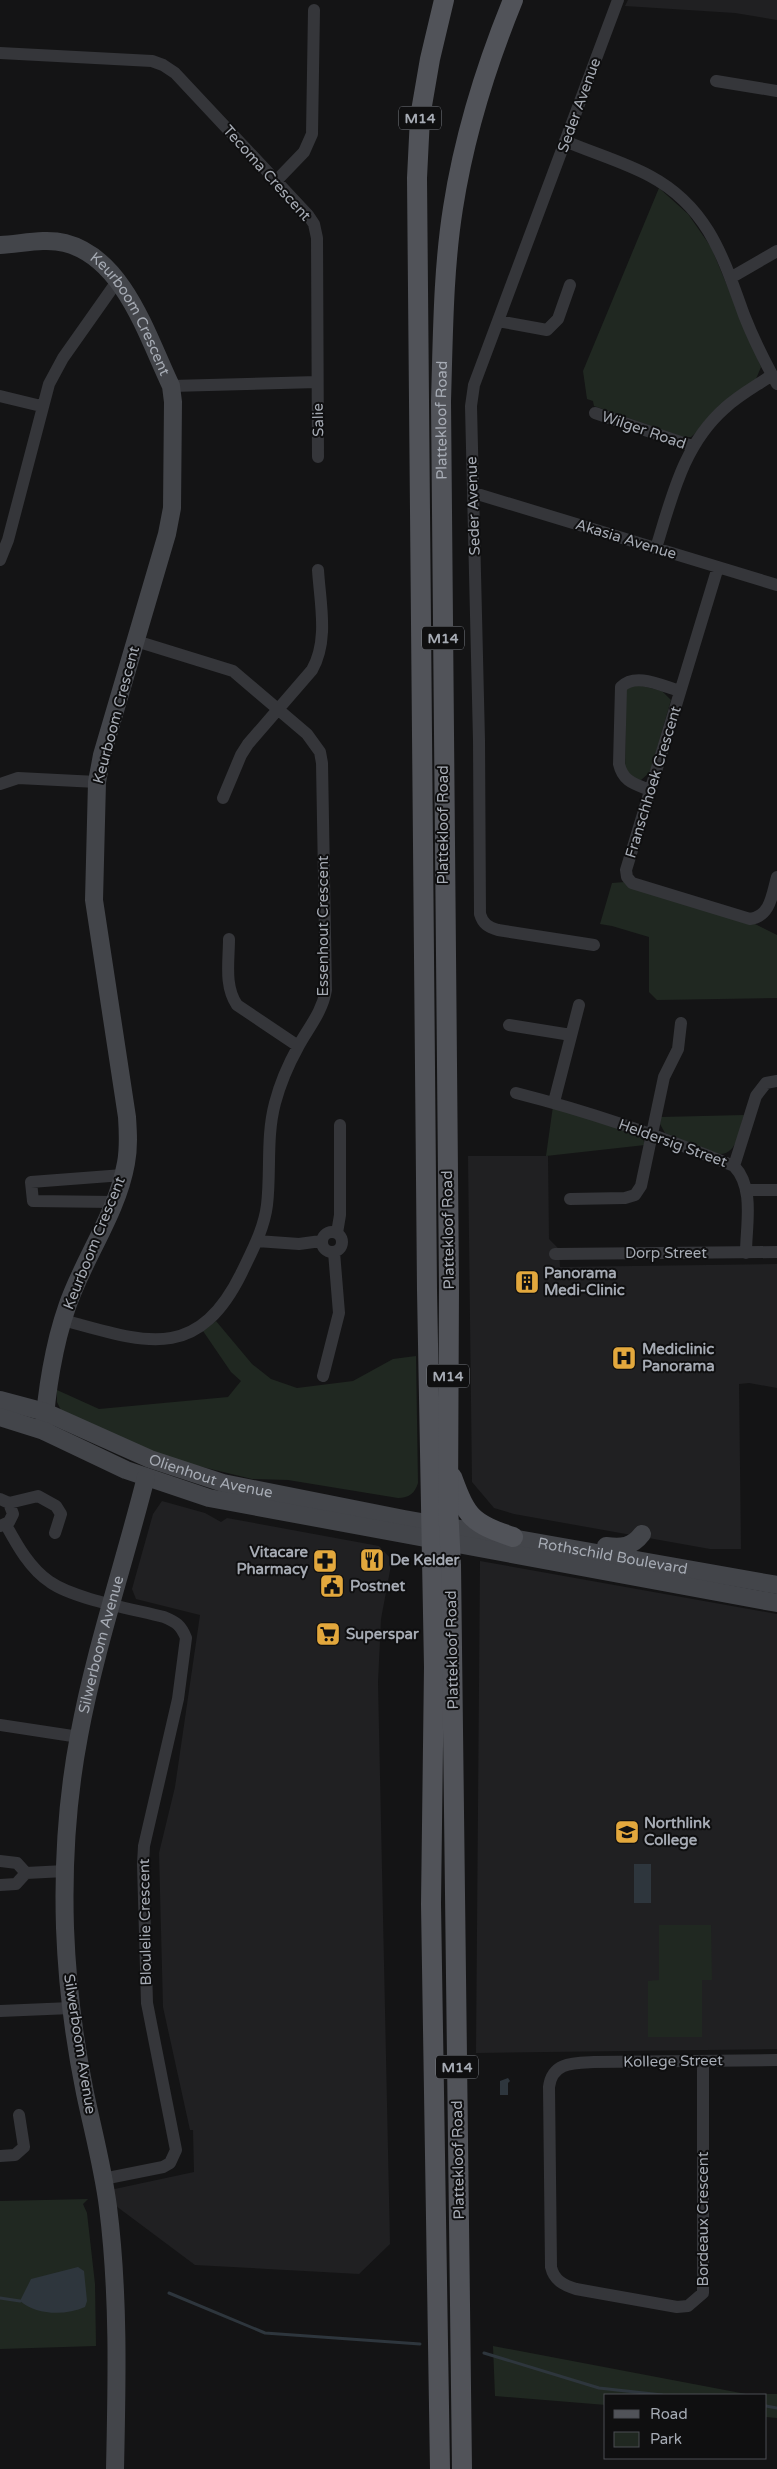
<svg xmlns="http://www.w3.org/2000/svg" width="777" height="2469" font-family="'Varela Round',sans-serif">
  <rect width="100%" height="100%" fill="#141415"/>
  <!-- built -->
  <path fill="#202022" d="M 628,0 L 777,0 L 777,20 L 735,13 L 625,6 Z
    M 468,1156 L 548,1156 L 549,1239 L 559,1249 L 560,1267 L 777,1264 L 777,1388 L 749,1383 L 739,1384 L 741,1549 L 710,1549 L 514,1514 L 494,1508 L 472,1482 Z
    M 162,1501 L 205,1513 L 221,1522 L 227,1518 L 379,1546 L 392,1560 L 381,1619 L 378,1682 L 390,2244 L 359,2274 L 195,2265 L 112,2203 L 110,2190 L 194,2172 L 193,2130 L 190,2130 L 163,2007 L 159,1853 L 175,1787 L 200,1615 L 136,1599 L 132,1589 L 153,1514 Z
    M 480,1561 L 777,1614 L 777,2049 L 476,2053 Z"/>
  <!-- green -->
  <path fill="#202821" d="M 659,188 L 688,214 L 711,247 L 761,367 L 756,379 L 691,437 L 683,437 L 594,406 L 593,401 L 587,399 L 583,371 Z
    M 634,684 L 662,691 L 671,700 L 650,772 L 641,780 L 634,779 L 625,771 L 626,689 Z
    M 625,882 L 753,923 L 777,935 L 777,998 L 657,1000 L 649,992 L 649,937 L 612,926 L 600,924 L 612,883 Z
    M 553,1106 L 642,1136 L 645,1145 L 546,1156 Z
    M 744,1115 C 739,1129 738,1155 719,1154 L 665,1133 L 660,1124 L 661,1117 Z
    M 216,1321 L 252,1364 L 271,1379 L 297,1388 L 353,1381 L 393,1359 L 416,1356 L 418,1483 C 415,1493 409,1498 398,1498 L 288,1480 L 252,1479 L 182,1462 L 152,1453 L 61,1410 L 57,1402 L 57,1390 L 99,1409 L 228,1397 L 241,1381 L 231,1372 L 203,1331 Z
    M 659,1925 L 711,1925 L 712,1980 L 702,1980 L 702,2037 L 648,2037 L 648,1981 L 659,1980 Z
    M 88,2199 L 83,2204 L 87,2213 L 95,2284 L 96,2346 L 0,2349 L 0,2201 Z
    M 493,2346 L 746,2394 L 777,2394 L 777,2418 L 766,2417 L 766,2395 L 606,2395 L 606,2405 L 495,2396 Z"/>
  <!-- water -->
  <path fill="#2e363d" d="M 634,1864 L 651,1864 L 651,1903 L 634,1903 Z
    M 508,2078 L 510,2081 L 508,2083 L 508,2095 L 500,2095 L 500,2081 Z
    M 78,2267 L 84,2271 L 87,2301 L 85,2307 C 65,2316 36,2315 20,2301 L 31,2279 Z"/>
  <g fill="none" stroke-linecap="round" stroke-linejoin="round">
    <!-- stream -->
    <path stroke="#2e363d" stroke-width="3" d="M 169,2293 L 265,2333 L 420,2344
      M 0,2298 L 20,2301
      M 484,2353 L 599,2388 L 662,2395
      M 766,2406 L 777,2408"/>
    <!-- street -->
    <path stroke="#35363a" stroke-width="12" d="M 0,53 L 152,61 L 163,65 L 175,73 L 308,215 L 314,224 L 317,238 L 318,457
      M 716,81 L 777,91
      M 565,141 C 593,153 624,162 650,176 C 708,207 723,257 744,315 C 753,338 765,362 777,384
      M 277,180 L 304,152 L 312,134 L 314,10
      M 732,277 L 777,251
      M 498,321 L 547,330 L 558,319 L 570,285
      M 171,386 L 317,382
      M 0,396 L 41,406
      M 595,413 L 692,446
      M 474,493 L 777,585
      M 656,548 C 672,497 683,445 725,408 C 739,395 756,386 772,375
      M 0,560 L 8,540 L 49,384 L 63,358 L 118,280
      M 718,567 L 626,870 L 627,877 L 632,883 L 750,919 C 771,916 772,894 777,877
      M 0,784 L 18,778 L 97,782
      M 650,790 C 635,784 623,782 619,764 L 621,687 C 636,672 662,686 680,691
      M 223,798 L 241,755 L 248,744 L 312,670 C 329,640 320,603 318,570
      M 229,939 C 229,961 224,986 237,1005 L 298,1046
      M 594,945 L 498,930 C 488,927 483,924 480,914 L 479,740 L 471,406 L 474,385 L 618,0
      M 509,1025 L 571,1035
      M 516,1093 C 591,1112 663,1137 734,1166 C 755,1188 746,1225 746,1253
      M 554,1102 L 579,1005
      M 734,1166 L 756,1096 L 766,1083 L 777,1081
      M 747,1190 L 777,1190
      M 570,1199 L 625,1198 L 635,1195 L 641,1186 L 664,1077 L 678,1049 L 681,1023
      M 113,1202 L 33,1201 L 31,1182 L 123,1175
      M322 1242a10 10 0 1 1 20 0a10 10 0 1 1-20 0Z
      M 337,1233 L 340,1215 L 340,1125
      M 257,1241 L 299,1244 L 321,1241
      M 555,1254 L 777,1252
      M 63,1320 C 144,1342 197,1364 242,1272 C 252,1251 264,1229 267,1205 C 271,1171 266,1137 275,1103 C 280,1084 288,1065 298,1047 C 308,1028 322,1013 326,990 L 322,763 L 320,752 L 307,734 L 233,671 L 136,641
      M 323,1376 L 339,1313 L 334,1252
      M 0,1499 L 9,1503 L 13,1514 L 9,1522 L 0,1526
      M 9,1503 L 38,1496 L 56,1506 L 61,1514 L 55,1533
      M 6,1525 C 17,1545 30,1569 50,1582 C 74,1599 133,1609 164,1617 C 176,1622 181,1625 186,1638 L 178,1699 L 144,1846 L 143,1864 L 147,2003 L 176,2150 L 170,2163 L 163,2167 L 103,2179
      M 0,1725 L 79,1737
      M 0,1861 L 17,1863 L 26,1873
      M 26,1873 L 65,1871
      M 0,1885 L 16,1884 L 26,1873
      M 0,2011 L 71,2008
      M 703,2061 L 703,2293 L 688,2306 L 677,2307 L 576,2289 C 563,2285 554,2280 551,2267 L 549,2087 C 552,2062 573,2063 594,2062 L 777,2060
      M 0,2156 L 15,2155 L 24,2147 L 19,2115"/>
    <!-- secondary -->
    <g stroke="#43454a" stroke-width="18">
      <path id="s1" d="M 0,245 C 21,244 45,238 65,243 C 124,258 147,336 171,386 L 173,402 L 172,508 L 167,534 L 102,755 L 97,782 L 94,900 L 127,1117 C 128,1132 129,1147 126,1163 C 117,1214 83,1259 67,1307 C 54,1344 46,1393 44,1431"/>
      <path id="s2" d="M 0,1400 L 45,1412 L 150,1459 L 223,1483 L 404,1519 L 777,1585"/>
      <path d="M 0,1417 L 44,1431 L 126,1470 L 209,1498 L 777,1603"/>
      <path d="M 606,1546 C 622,1548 632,1547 642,1534"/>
      <path id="s3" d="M 115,2469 C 117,2381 119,2294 108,2207 C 103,2168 93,2131 85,2093 C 74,2039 67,1983 65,1928 C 63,1864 67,1799 79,1736 C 95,1649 124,1564 146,1477"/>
    </g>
    <!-- primary -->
    <g stroke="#515359" stroke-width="20">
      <path d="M 452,1477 C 467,1518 472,1523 513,1537"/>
      <path d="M 440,2469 L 431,1904 L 434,1667 L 427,1290 L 417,178 L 420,117 L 430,59 L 444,0"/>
      <path id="s4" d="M 462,2469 L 451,1565 L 448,1506 L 449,1286 L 441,401 C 443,337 443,271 453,208 C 464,137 486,66 513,0"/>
    </g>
  </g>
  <!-- icons -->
  <defs>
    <symbol id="building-square" viewBox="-11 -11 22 22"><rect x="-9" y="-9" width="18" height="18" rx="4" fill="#e3a83d" stroke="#0f0f10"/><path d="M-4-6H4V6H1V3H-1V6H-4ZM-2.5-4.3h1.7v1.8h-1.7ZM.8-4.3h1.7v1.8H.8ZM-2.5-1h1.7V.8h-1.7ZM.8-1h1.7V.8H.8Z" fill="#111"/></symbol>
    <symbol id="hospital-square" viewBox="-11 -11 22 22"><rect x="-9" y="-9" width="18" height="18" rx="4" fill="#e3a83d" stroke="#0f0f10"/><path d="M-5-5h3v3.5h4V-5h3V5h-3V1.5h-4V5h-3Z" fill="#111"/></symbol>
    <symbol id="restaurant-square" viewBox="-11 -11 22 22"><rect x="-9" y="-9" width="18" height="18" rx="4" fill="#e3a83d" stroke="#0f0f10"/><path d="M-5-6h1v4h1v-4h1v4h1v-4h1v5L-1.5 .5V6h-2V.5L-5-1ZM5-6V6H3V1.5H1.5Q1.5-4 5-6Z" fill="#111"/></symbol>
    <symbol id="pharmacy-square" viewBox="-11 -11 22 22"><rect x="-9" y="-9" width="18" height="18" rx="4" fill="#e3a83d" stroke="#0f0f10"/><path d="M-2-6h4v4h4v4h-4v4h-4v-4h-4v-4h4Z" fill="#111"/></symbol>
    <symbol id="civic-square" viewBox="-11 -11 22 22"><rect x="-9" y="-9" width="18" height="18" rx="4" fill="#e3a83d" stroke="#0f0f10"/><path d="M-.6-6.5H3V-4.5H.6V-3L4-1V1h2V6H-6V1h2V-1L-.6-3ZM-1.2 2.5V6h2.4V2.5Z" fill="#111"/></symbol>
    <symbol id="supermarket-square" viewBox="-11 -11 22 22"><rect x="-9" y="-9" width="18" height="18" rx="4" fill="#e3a83d" stroke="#0f0f10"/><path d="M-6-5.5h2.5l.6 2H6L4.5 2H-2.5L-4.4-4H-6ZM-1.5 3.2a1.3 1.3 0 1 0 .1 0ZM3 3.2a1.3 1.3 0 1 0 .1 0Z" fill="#111"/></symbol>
    <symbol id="university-square" viewBox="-11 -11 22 22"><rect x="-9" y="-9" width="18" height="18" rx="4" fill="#e3a83d" stroke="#0f0f10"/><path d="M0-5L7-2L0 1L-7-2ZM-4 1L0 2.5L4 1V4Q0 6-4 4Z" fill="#111"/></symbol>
  </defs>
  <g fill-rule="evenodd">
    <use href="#building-square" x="513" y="1268" width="28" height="28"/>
    <use href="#hospital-square" x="610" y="1344" width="28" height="28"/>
    <use href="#restaurant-square" x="358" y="1546" width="28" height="28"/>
    <use href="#pharmacy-square" x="311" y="1547" width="28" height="28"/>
    <use href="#civic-square" x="318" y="1572" width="28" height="28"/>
    <use href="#supermarket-square" x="314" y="1620" width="28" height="28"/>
    <use href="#university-square" x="613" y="1818" width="28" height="28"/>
  </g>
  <g text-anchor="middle" stroke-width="4" stroke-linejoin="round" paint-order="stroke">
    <!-- shield labels -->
    <g fill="#0f0f10" stroke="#797c83" stroke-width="1">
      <rect x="399" y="106.5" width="42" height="23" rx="4"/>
      <rect x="422" y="626.5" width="42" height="23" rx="4"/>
      <rect x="427" y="1364.5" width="42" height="23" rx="4"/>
      <rect x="436" y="2055.5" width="42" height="23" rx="4"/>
    </g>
    <g font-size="14" font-weight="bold" fill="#a6abb4">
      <text x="420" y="123">M14</text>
      <text x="443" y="643">M14</text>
      <text x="448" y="1381">M14</text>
      <text x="457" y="2072">M14</text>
    </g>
    <!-- street labels -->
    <g font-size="15" fill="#a6abb4" stroke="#0f0f10">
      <text transform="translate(579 105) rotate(-70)" y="5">Seder Avenue</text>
      <text transform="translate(267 173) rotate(48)" y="5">Tecoma Crescent</text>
      <text dy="5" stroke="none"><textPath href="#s1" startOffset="166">Keurboom Crescent</textPath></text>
      <text transform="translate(318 420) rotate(-91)" y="5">Salie</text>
      <text dy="5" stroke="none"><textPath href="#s4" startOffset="2049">Plattekloof Road</textPath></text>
      <text transform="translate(644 430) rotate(19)" y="5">Wilger Road</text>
      <text transform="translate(473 506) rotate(-92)" y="5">Seder Avenue</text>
      <text transform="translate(626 539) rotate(17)" y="5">Akasia Avenue</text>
      <text transform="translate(116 715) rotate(-75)" y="5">Keurboom Crescent</text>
      <text transform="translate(653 782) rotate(-73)" y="5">Franschhoek Crescent</text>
      <text transform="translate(443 825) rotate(-90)" y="5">Plattekloof Road</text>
      <text transform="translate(323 926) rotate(-90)" y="5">Essenhout Crescent</text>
      <text transform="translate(673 1143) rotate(20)" y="5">Heldersig Street</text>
      <text transform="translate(448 1230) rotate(-91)" y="5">Plattekloof Road</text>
      <text transform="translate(94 1243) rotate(-68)" y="5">Keurboom Crescent</text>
      <text x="666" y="1258">Dorp Street</text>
      <text dy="5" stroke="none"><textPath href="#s2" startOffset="225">Olienhout Avenue</textPath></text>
      <text dy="5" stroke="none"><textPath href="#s2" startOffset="635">Rothschild Boulevard</textPath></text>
      <text dy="5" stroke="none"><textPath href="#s3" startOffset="832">Silwerboom Avenue</textPath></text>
      <text transform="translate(452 1650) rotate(-91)" y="5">Plattekloof Road</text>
      <text transform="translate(145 1922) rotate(-91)" y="5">Bloulelie Crescent</text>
      <text transform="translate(80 2044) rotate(81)" y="5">Silwerboom Avenue</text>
      <text transform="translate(673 2061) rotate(-1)" y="5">Kollege Street</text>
      <text transform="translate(458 2160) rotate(-91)" y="5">Plattekloof Road</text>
      <text transform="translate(703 2219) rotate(-90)" y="5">Bordeaux Crescent</text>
    </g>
    <!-- poi labels -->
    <g font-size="15" font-weight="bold" fill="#a6abb4" stroke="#0f0f10" text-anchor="start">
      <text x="544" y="1278">Panorama<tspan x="544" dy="17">Medi-Clinic</tspan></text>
      <text x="642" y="1354">Mediclinic<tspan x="642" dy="17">Panorama</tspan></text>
      <text x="308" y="1557" text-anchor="end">Vitacare<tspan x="308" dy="17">Pharmacy</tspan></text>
      <text x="390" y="1565">De Kelder</text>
      <text x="350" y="1591">Postnet</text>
      <text x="346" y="1639">Superspar</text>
      <text x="644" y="1828">Northlink<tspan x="644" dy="17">College</tspan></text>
    </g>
  </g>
  <!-- legend -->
  <rect x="604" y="2394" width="162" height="65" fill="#0f0f10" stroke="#4b4d52"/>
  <rect x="614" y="2410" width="25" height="8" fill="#515359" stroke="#4b4d52"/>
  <text x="650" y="2419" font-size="15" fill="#a6abb4">Road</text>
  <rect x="614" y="2432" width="25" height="15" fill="#202821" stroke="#4b4d52"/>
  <text x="650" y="2444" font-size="15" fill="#a6abb4">Park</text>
</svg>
